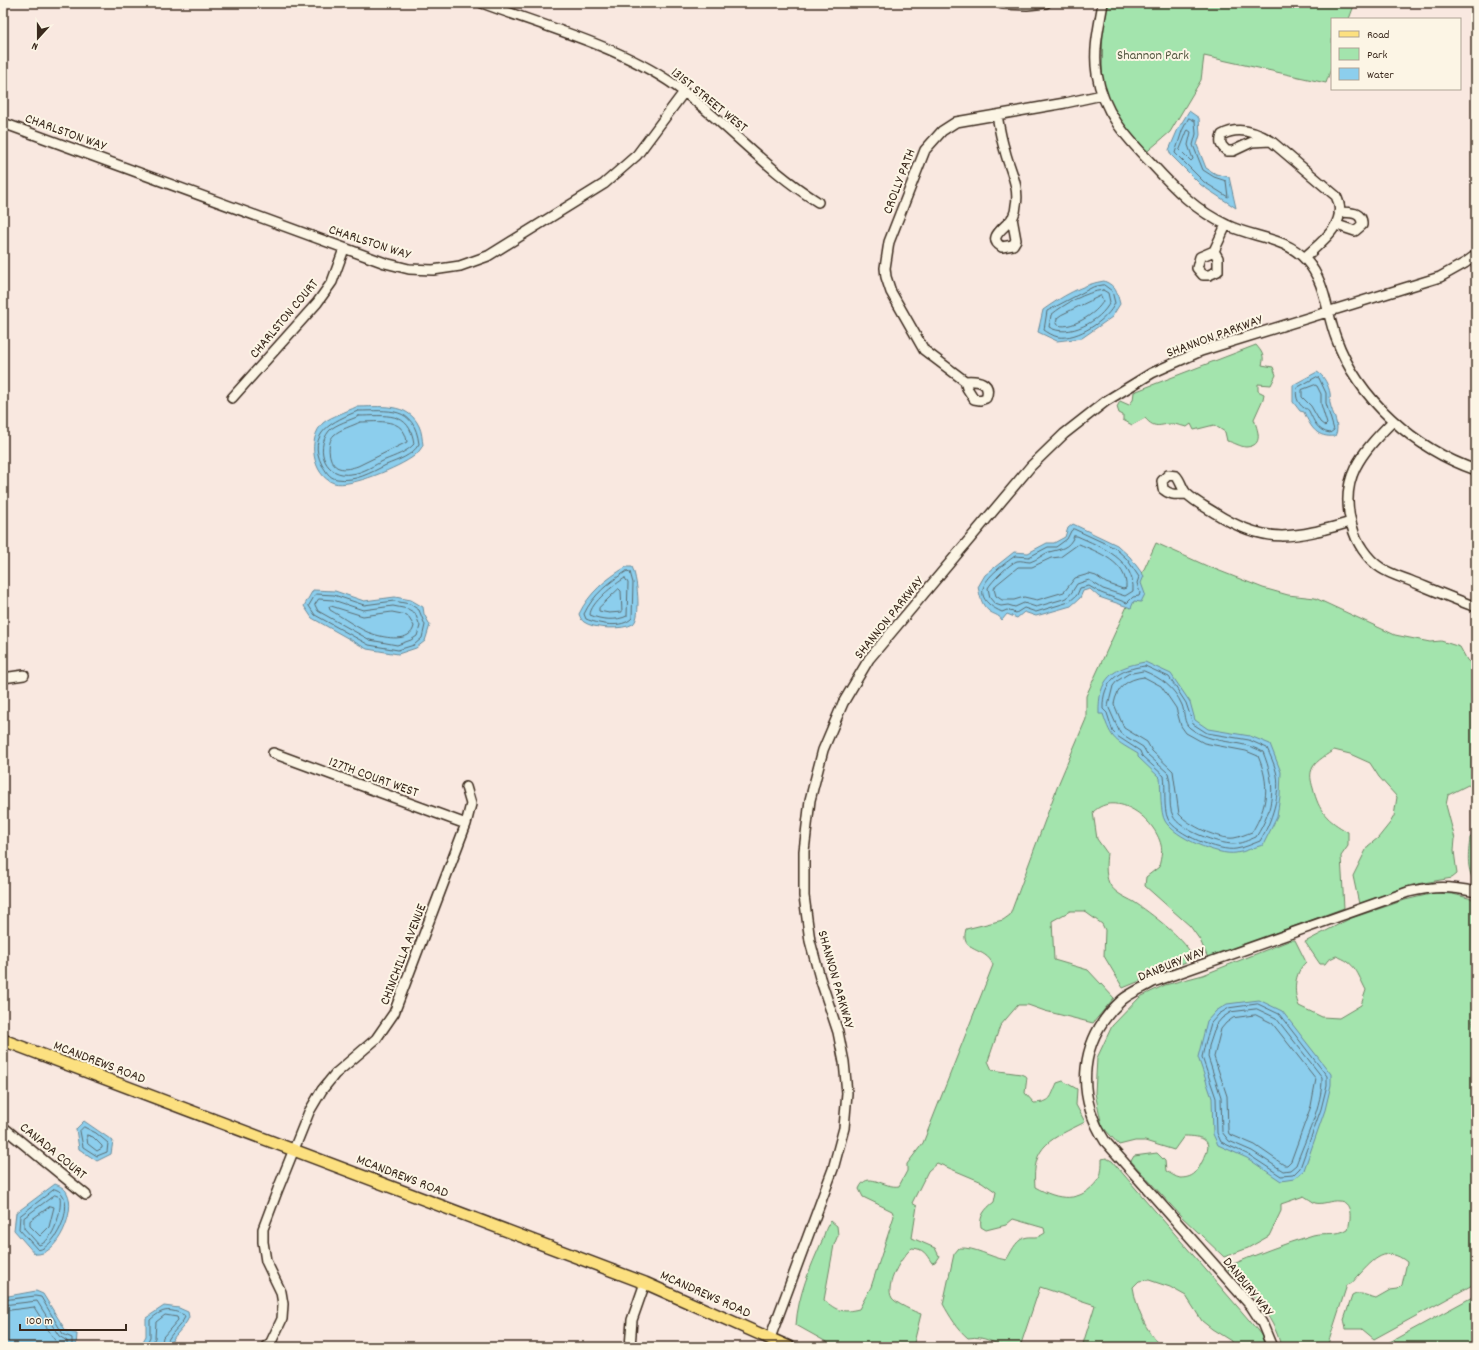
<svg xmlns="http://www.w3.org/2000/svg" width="1479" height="1350" font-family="Dekko,sans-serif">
  <rect width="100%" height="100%" fill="#f9e8e0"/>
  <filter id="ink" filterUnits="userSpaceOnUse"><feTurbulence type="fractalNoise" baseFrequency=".025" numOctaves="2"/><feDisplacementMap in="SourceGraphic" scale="8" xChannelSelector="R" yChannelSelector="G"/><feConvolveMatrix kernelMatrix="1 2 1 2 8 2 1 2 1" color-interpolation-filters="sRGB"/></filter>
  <g filter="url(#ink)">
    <!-- green -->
    <path fill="#a3e4ad" stroke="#6f8766" d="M 1103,3 L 1355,3 L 1349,19 L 1332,19 L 1332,66 L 1326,83 L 1204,56 L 1201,80 L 1170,132 L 1143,155 L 1102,95 Z
      M 1256,345 C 1262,352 1265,356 1262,365 L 1273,367 L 1276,375 L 1271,385 L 1258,384 L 1258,391 L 1264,394 L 1263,399 L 1254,419 C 1257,429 1265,446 1246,447 C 1241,447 1233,442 1227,441 L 1225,432 L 1214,425 L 1194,430 L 1191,424 L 1187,427 C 1183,426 1178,425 1174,424 C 1161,423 1156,431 1145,418 L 1132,425 L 1123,420 L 1123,415 L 1119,413 L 1117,407 L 1120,401 L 1129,405 L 1133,400 L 1134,392 Z
      M 1156,543 L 1207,566 L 1263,588 L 1288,595 L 1315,598 L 1395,635 L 1430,642 L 1441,641 L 1460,647 L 1467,660 L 1476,669 L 1476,789 L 1468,785 L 1448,795 L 1446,805 L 1455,839 L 1454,851 L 1457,874 L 1452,878 L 1412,885 L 1359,904 L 1353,876 L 1368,846 L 1378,838 L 1390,823 L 1394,816 L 1397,797 L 1379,777 L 1370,763 L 1350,754 L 1334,750 C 1328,754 1316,761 1313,767 C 1309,774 1311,781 1313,788 C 1319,812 1327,820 1348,832 L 1348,846 L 1341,856 L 1344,908 L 1208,958 L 1200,940 L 1190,926 L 1145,886 L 1146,877 L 1159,867 C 1160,861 1163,852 1161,845 C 1155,819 1117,789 1093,812 L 1097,839 L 1107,853 C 1106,862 1105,874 1109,883 C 1114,893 1125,897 1134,902 C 1148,911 1191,943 1193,959 L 1123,988 L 1104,956 L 1105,930 L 1102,924 L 1084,911 L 1070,911 L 1052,921 L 1054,960 L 1088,970 L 1114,998 L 1093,1023 L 1045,1011 L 1028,1005 L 1018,1005 L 1000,1026 L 988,1061 L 992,1070 L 1021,1074 L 1027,1077 L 1025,1093 L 1034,1103 C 1052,1102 1050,1098 1057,1083 L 1063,1081 L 1077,1089 L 1076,1105 L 1085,1122 C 1052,1139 1031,1144 1035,1187 C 1058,1200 1080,1204 1098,1180 C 1102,1175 1102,1164 1102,1159 L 1106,1158 L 1112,1161 L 1249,1320 L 1261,1335 L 1265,1347 L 1232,1347 L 1231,1341 L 1212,1329 L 1202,1321 L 1186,1296 L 1170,1287 L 1149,1280 L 1139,1281 L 1133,1287 C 1137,1311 1145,1329 1161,1347 L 1082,1347 L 1095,1305 L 1040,1287 L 1020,1347 C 1016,1347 1012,1348 1008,1347 C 994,1345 986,1335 968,1338 C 958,1330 949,1315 943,1304 L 954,1254 L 959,1248 C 976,1247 989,1257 1006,1260 C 1011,1253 1015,1241 1024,1238 C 1033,1235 1035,1240 1045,1233 L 1044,1228 L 1013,1219 L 1006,1225 L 986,1230 L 981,1227 C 979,1216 985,1209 994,1202 L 996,1192 L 982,1182 L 937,1163 L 928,1171 L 912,1203 L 917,1206 L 912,1238 L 935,1248 L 939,1256 L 935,1262 L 932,1263 C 925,1253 924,1249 912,1248 C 902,1256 884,1285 892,1298 C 895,1303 915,1312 921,1314 L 913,1347 L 852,1347 L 830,1344 L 796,1325 C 798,1295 810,1268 822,1241 C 825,1233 825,1228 831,1221 L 837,1226 L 838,1235 L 834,1245 L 824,1300 C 837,1311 842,1313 859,1309 L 871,1287 L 894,1216 L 892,1211 L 863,1197 L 859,1189 C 867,1169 884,1189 899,1186 L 907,1171 L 907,1164 L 923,1143 L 993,965 C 986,946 959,954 966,929 L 1003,920 L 1010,915 L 1058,785 L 1086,719 L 1086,696 Z
      M 1476,831 L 1476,885 C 1466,869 1468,856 1470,838 Z
      M 1435,893 L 1453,894 L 1476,900 L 1476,1016 L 1472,1021 L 1476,1032 L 1476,1283 L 1374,1339 L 1362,1329 L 1346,1329 L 1344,1320 L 1352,1296 L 1356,1294 L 1362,1294 L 1376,1298 L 1390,1290 L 1398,1289 L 1402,1285 L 1407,1262 C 1386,1245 1374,1259 1359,1275 C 1354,1280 1353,1284 1347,1285 L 1327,1347 L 1281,1347 C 1274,1314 1248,1291 1226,1267 C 1255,1255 1283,1244 1313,1235 C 1325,1232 1337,1236 1348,1229 C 1351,1219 1353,1201 1338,1201 C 1331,1200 1323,1205 1315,1203 C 1311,1201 1308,1198 1304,1196 L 1281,1204 L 1281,1211 L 1269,1236 L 1248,1248 L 1224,1257 L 1180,1215 L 1131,1161 L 1134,1156 L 1157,1153 L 1165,1161 L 1166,1171 C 1170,1173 1175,1177 1180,1178 C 1185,1178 1191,1177 1195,1173 C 1198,1170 1201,1164 1203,1160 C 1215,1140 1203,1136 1184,1136 L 1174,1150 L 1145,1141 L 1135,1141 L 1119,1145 L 1102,1126 L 1095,1093 L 1097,1058 L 1112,1026 L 1140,997 L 1165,985 L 1203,975 L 1291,940 L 1295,940 L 1306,962 C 1294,973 1293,992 1299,1006 L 1322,1017 L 1339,1018 L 1361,1005 L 1366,990 C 1357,973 1356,963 1336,956 L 1328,960 L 1325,964 L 1320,964 L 1305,942 L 1349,919 L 1405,900 Z
      M 1476,1295 L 1476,1347 L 1385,1347 L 1388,1343 Z"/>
    <!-- water -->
    <path fill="#8cceed" stroke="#6c8c9a" d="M 1189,111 L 1199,118 L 1200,135 L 1197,145 L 1206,168 L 1216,174 L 1229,177 L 1236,208 L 1201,185 L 1171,155 L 1169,150 L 1178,129 Z
      M 1104,281 C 1116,286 1117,292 1120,304 L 1112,317 L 1082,338 L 1057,341 L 1038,332 L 1043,310 C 1061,297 1083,284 1104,281 Z
      M 1317,372 C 1324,375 1329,387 1330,393 C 1331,397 1329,400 1330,403 C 1332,414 1341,426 1335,436 C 1317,438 1311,428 1304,412 L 1300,411 L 1293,402 L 1293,385 Z
      M 356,407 C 379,407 408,402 419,426 C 422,432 422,439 423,445 C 421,449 418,453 414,456 C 400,467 350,488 334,483 C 312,476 307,438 323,423 C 330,417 348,411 356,407 Z
      M 1073,524 L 1117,545 L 1130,557 L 1144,576 L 1141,583 L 1145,594 L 1141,602 L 1134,601 L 1131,608 L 1099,597 L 1090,589 L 1083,591 L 1080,598 L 1071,606 L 1036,616 L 1024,612 L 1017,618 L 1007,614 L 1002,620 C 998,614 994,615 989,611 C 981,605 980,595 978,587 L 985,575 L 1014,552 L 1028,553 L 1047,543 L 1054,543 L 1065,537 L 1068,528 Z
      M 626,567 L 632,567 C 637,576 642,617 633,624 C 623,630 593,629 584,622 C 582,621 580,617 579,614 C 589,593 606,579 626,567 Z
      M 313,590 L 335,591 L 364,601 L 395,597 L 411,600 L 423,607 L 424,614 L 430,625 L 425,641 L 416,648 L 398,654 L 367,649 L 312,618 L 304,606 Z
      M 1145,662 L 1171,674 L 1190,702 L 1195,720 L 1208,729 L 1250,736 L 1270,744 L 1281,772 L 1280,796 L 1277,817 L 1263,845 C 1254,847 1245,852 1236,853 C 1218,856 1174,837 1165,821 C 1160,813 1161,788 1160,778 L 1138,757 L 1138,754 C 1115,740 1112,741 1103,714 L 1099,714 C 1098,678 1112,668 1145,662 Z
      M 1259,1000 L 1282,1011 L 1331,1074 L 1331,1085 L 1325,1110 L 1304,1170 L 1294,1179 L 1281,1181 L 1247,1158 L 1218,1145 L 1213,1134 L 1212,1098 L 1198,1057 L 1207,1021 L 1216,1011 L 1227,1004 Z
      M 84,1121 L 113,1141 L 111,1154 L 97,1161 L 79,1149 L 76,1129 Z
      M 55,1184 C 60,1186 65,1188 67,1193 C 77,1210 57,1257 35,1254 L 14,1230 L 16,1213 Z
      M 36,1291 L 43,1294 L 66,1331 L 77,1334 L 76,1347 L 3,1347 L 3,1297 Z
      M 164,1306 L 179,1308 L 188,1312 L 189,1317 C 185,1328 172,1336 169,1347 L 140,1347 L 146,1336 L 146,1318 Z"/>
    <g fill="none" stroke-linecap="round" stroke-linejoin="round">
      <!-- shore -->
      <path stroke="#5b6c71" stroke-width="1" d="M 1189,118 L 1195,121 L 1196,134 L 1193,145 L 1203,170 L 1214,177 L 1226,181 L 1228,197 L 1204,182 L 1175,153 L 1182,131 Z
        M 1188,130 L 1191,132 L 1188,145 L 1193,159 L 1191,161 L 1180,150 Z
        M 1104,285 L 1112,291 L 1115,303 C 1108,320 1077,340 1058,337 C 1053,336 1047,332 1044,330 L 1047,311 L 1093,287 Z
        M 1103,290 L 1108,293 L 1110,302 C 1101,321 1068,339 1049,327 L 1051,315 C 1064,304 1086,292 1103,290 Z
        M 1101,296 L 1103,301 C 1098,313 1068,332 1056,324 L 1057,318 L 1061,315 Z
        M 1317,377 L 1319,378 L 1326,393 L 1326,403 L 1334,430 L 1330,433 C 1317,431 1314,421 1309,411 C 1306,407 1307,410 1304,408 C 1297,403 1295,395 1297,388 Z
        M 1315,385 L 1317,386 L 1321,394 L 1321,404 L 1327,424 L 1325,426 L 1320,422 L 1311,406 L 1302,397 L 1302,390 Z
        M 358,411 C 389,411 414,405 419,444 C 412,456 398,460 386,465 C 370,473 355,482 337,479 C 329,478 326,471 322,465 C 306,433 333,421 358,411 Z
        M 359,416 C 385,416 410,410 414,444 C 407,452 395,456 385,460 C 374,465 363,473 351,474 C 326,478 314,450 329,431 C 335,424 351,420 359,416 Z
        M 360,422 C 379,422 404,417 407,442 L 358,466 C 352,468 345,470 339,468 C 328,465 326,442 334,435 C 340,429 353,426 360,422 Z
        M 1074,529 L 1115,548 L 1127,559 L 1139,577 L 1137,583 L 1140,593 L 1139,596 L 1133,597 L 1127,603 L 1101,593 L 1089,586 L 1080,588 L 1077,595 L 1069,602 L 1036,612 L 1024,608 L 1016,613 L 1007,610 L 1002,612 C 962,594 993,572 1015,556 L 1029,557 L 1048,547 L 1056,547 L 1067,539 L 1071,531 Z
        M 1074,536 L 1077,536 C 1102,547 1135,560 1133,591 L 1125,596 L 1103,589 L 1089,580 L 1077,584 L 1072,592 L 1067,598 L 1036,607 L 1024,603 L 1015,607 L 1008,605 L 1001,606 L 995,604 L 990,598 L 988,588 C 991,582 1010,563 1017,561 C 1021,560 1026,562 1030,562 C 1037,560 1043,554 1049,552 C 1060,549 1069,549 1074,536 Z
        M 1079,544 C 1098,552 1128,563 1126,588 L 1123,589 L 1106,583 L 1096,576 L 1089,574 L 1075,578 L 1064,592 L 1037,600 L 1024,597 L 1014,600 L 1002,600 L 996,596 L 994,589 L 996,585 L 1018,567 L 1032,567 L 1051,558 L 1060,557 Z
        M 627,571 L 630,572 L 633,583 L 632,618 C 622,629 598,624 586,619 L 584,614 C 593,595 609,582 627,571 Z
        M 625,578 L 628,583 L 627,616 C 617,621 601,620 590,615 C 590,603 615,584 625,578 Z
        M 619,589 L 621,591 L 622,612 L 609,613 L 599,611 L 599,608 Z
        M 316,594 L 334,595 L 364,605 L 394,601 L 410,604 L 419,610 L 425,625 L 422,638 L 414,645 L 398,650 L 369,645 L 315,615 L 309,606 Z
        M 319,599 L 333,600 L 363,610 L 393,606 L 408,609 L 415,613 L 420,626 L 417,636 L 411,640 L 397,645 L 370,640 L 318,611 L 315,605 Z
        M 331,606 L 363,616 L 392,612 L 407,615 L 414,626 C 411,643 385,638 373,634 C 361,631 341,616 330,610 L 329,607 Z
        M 1145,666 L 1169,677 L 1186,703 L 1193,724 L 1207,733 L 1249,740 L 1267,748 C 1270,755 1274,763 1276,771 C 1282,792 1271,823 1260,841 C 1252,844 1244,848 1236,849 C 1220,852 1175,834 1168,819 C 1163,809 1166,788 1164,776 L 1142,756 L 1140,751 L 1117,736 L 1113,732 L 1107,713 L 1103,709 C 1102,681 1119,669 1145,666 Z
        M 1144,671 C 1161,678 1174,687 1182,705 C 1185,712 1183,723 1190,728 C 1212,745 1240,739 1263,752 C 1276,784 1275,807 1256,837 C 1249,840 1240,844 1233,844 C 1219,844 1179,830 1173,816 C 1167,804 1173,787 1168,773 L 1147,754 L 1143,747 L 1120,733 L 1108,706 L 1113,686 L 1117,681 L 1128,674 Z
        M 1144,677 L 1161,686 L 1176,708 L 1181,726 L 1186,733 L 1204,743 L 1246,751 L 1258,756 C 1270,784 1268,806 1252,832 C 1246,834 1240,837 1234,838 C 1219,840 1188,825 1179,814 L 1173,771 L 1152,751 L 1147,742 L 1124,728 L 1114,704 C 1117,687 1127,679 1144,677 Z
        M 1258,1004 L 1279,1014 L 1327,1076 L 1327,1085 L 1321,1109 L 1300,1168 L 1293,1175 L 1281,1176 L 1249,1155 L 1221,1142 L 1217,1133 L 1216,1098 L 1202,1057 L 1205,1044 L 1211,1023 L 1219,1014 L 1229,1008 Z
        M 1257,1009 L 1276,1018 L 1322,1077 C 1323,1104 1305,1140 1296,1165 L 1290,1170 L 1283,1171 L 1252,1151 L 1229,1141 L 1222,1132 L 1221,1097 L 1208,1057 L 1209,1046 L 1216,1025 L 1222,1018 L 1231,1012 Z
        M 1256,1015 L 1272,1023 L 1316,1079 L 1311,1106 L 1291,1161 L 1287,1165 L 1284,1165 L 1255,1145 L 1229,1134 L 1228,1130 L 1227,1096 L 1214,1057 L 1221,1029 L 1226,1023 L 1233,1018 Z
        M 84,1127 L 96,1133 L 108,1143 L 107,1152 L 97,1156 L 83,1147 L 80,1131 Z
        M 87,1135 L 93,1137 L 102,1146 L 102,1148 L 97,1151 L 88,1144 Z
        M 55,1189 C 79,1196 58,1247 38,1250 L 19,1229 L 20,1216 Z
        M 55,1195 L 60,1197 C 62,1211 54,1241 39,1245 L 24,1228 L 24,1218 Z
        M 51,1206 L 54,1207 L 49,1227 L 40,1236 L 30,1226 L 30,1221 Z
        M 3,1300 L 35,1296 L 41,1297 L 63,1334 L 72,1338 L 72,1347
        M 3,1305 L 37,1301 L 59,1336 L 67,1341 L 67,1347
        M 3,1311 L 34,1307 L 54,1339 L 61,1347
        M 145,1347 L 150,1337 L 150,1320 C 162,1309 169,1308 184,1315 L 185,1317 C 180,1328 167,1335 166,1347
        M 150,1347 L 155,1338 L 156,1322 L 165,1315 L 177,1317 L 178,1320 L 163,1337 L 161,1347"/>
      <defs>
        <path id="minor" d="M 482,3 C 549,28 627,48 684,92 C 730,127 768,171 818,202
          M 1103,3 C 1099,27 1093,50 1097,74 C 1103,112 1126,137 1152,164 C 1174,188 1196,211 1227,225 C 1253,238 1286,237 1306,260 C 1326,282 1326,312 1336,338 C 1358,399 1415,449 1476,470
          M 1002,4 L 1027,5 L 1046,3
          M 997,115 C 999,127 1001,139 1005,151 C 1009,168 1020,187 1016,205 C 1016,209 1015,213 1013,217 C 1007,227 985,237 1002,247 L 1013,245 L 1016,240 L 1012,218
          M 3,123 L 385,263 L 409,269 L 433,270 L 460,266 L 488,256 L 604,184 L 637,155 L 684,92
          M 1271,141 L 1252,142 L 1233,151 L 1227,151 C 1221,146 1219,143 1222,135 C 1238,126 1256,132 1271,141 L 1336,196 C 1350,223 1321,242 1304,258
          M 1337,225 L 1355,231 L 1362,225 C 1363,211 1349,213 1339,212
          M 1214,251 L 1218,258 L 1218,271 L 1209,275 L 1203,275 L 1197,268 L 1200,257 L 1214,251 L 1226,225
          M 965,381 C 978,380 992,382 986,398 L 980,400 L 974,399 L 967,388 L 965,381 L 924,350 L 891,292 L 886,277 L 885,268 L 889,242 L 925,150 L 942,131 L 956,122 L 1065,103 L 1102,95
          M 232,398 L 317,303 L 332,282 L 344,249
          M 1393,421 C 1361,453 1338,479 1352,526 C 1356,542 1367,559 1381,568 C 1390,574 1401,577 1411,581 C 1433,590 1454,599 1476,607
          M 1186,494 C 1177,494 1171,496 1163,489 L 1162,481 L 1168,475 L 1176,476 C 1181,481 1182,490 1187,494 C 1195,502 1206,507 1215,513 C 1267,546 1295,538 1351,522
          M 3,678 L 24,675
          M 273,753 L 466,824
          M 3,1127 L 86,1195
          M 770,1338 L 833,1169 L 844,1128 L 847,1093 L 844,1062 L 838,1032 L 820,978 L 810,941 L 804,896 L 804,851 L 810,800 L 823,750 L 843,703 L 869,659 L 1031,466 L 1064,434 L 1106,401 L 1152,373 L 1201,351 L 1440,277 L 1465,263 L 1476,255
          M 265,1347 L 271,1342 L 282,1319 L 283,1304 L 281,1292 L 266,1261 L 263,1242 L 263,1229 L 278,1189 L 309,1112 L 322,1090 L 335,1074 L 376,1039 L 394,1013 L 466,824 L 471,804 L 466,787
          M 630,1347 L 632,1320 L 645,1283
          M 1272,1347 L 1262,1323 L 1251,1306 L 1105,1141 C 1075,1094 1079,1039 1122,1000 C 1130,993 1143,988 1153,982 L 1408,892 C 1435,886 1449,886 1476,892"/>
        <path id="major" d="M 3,1040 L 645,1283 L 789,1347"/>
      </defs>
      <!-- minor casing -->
      <use href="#minor" stroke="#3b2a1e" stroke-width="12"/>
      <!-- major casing -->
      <use href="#major" stroke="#3b2a1e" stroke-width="14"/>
      <!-- minor -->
      <use href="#minor" stroke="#fcf5e5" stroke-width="9"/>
      <!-- major -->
      <use href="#major" stroke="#fce080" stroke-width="11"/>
    </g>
  </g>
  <g text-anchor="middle" stroke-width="4" stroke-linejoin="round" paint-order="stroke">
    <!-- park labels -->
    <g font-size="14" fill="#555842" stroke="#fcf5e5">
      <text x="1153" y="59">Shannon Park</text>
    </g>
    <!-- street labels -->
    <g font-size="14" fill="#3b2a1e" stroke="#fcf5e5">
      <text transform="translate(710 99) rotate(39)" y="5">131ST STREET WEST</text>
      <text transform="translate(66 131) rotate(20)" y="5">CHARLSTON WAY</text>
      <text transform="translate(898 181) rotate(-69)" y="5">CROLLY PATH</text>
      <text transform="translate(370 241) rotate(18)" y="5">CHARLSTON WAY</text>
      <text transform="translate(283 318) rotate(-50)" y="5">CHARLSTON COURT</text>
      <text transform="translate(1214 335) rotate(-20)" y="5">SHANNON PARKWAY</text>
      <text transform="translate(888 617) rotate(-51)" y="5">SHANNON PARKWAY</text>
      <text transform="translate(374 776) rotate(20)" y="5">127TH COURT WEST</text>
      <text transform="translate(402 954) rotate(-69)" y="5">CHINCHILLA AVENUE</text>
      <text transform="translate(1171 963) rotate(-22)" y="5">DANBURY WAY</text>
      <text transform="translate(837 979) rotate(74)" y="5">SHANNON PARKWAY</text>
      <text transform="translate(100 1061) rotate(21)" y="5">MCANDREWS ROAD</text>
      <text transform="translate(54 1150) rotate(39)" y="5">CANADA COURT</text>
      <text transform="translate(403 1175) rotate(21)" y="5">MCANDREWS ROAD</text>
      <text transform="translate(1249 1286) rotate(51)" y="5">DANBURY WAY</text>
      <text transform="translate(706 1293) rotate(24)" y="5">MCANDREWS ROAD</text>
    </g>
  </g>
  <!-- margin -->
  <rect width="1479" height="1350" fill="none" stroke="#fcf5e5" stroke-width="16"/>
  <rect x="8" y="8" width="1463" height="1334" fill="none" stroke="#3b2a1e" stroke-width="1.5" filter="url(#ink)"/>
  <!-- legend -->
  <rect x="1331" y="18" width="130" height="72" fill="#fcf5e5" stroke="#afa495"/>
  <rect x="1339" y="31" width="20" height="6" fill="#fce080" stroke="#afa495"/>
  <text x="1367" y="38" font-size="12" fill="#3b2a1e">Road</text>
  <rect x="1339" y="48" width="20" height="12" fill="#a3e4ad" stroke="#afa495"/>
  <text x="1367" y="58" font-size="12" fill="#3b2a1e">Park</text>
  <rect x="1339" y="68" width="20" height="12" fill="#8cceed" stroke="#afa495"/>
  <text x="1367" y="78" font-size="12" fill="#3b2a1e">Water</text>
  <!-- north arrow -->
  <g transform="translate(38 38) rotate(201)" stroke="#fcf5e5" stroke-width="3" paint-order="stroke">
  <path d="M0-3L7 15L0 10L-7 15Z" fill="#3b2a1e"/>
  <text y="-6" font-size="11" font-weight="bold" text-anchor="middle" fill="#3b2a1e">N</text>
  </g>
  <!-- scale -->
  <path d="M20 1324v6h106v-6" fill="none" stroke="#3b2a1e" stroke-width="2"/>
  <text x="26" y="1324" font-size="12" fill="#3b2a1e" stroke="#fcf5e5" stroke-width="3" paint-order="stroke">100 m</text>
</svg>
